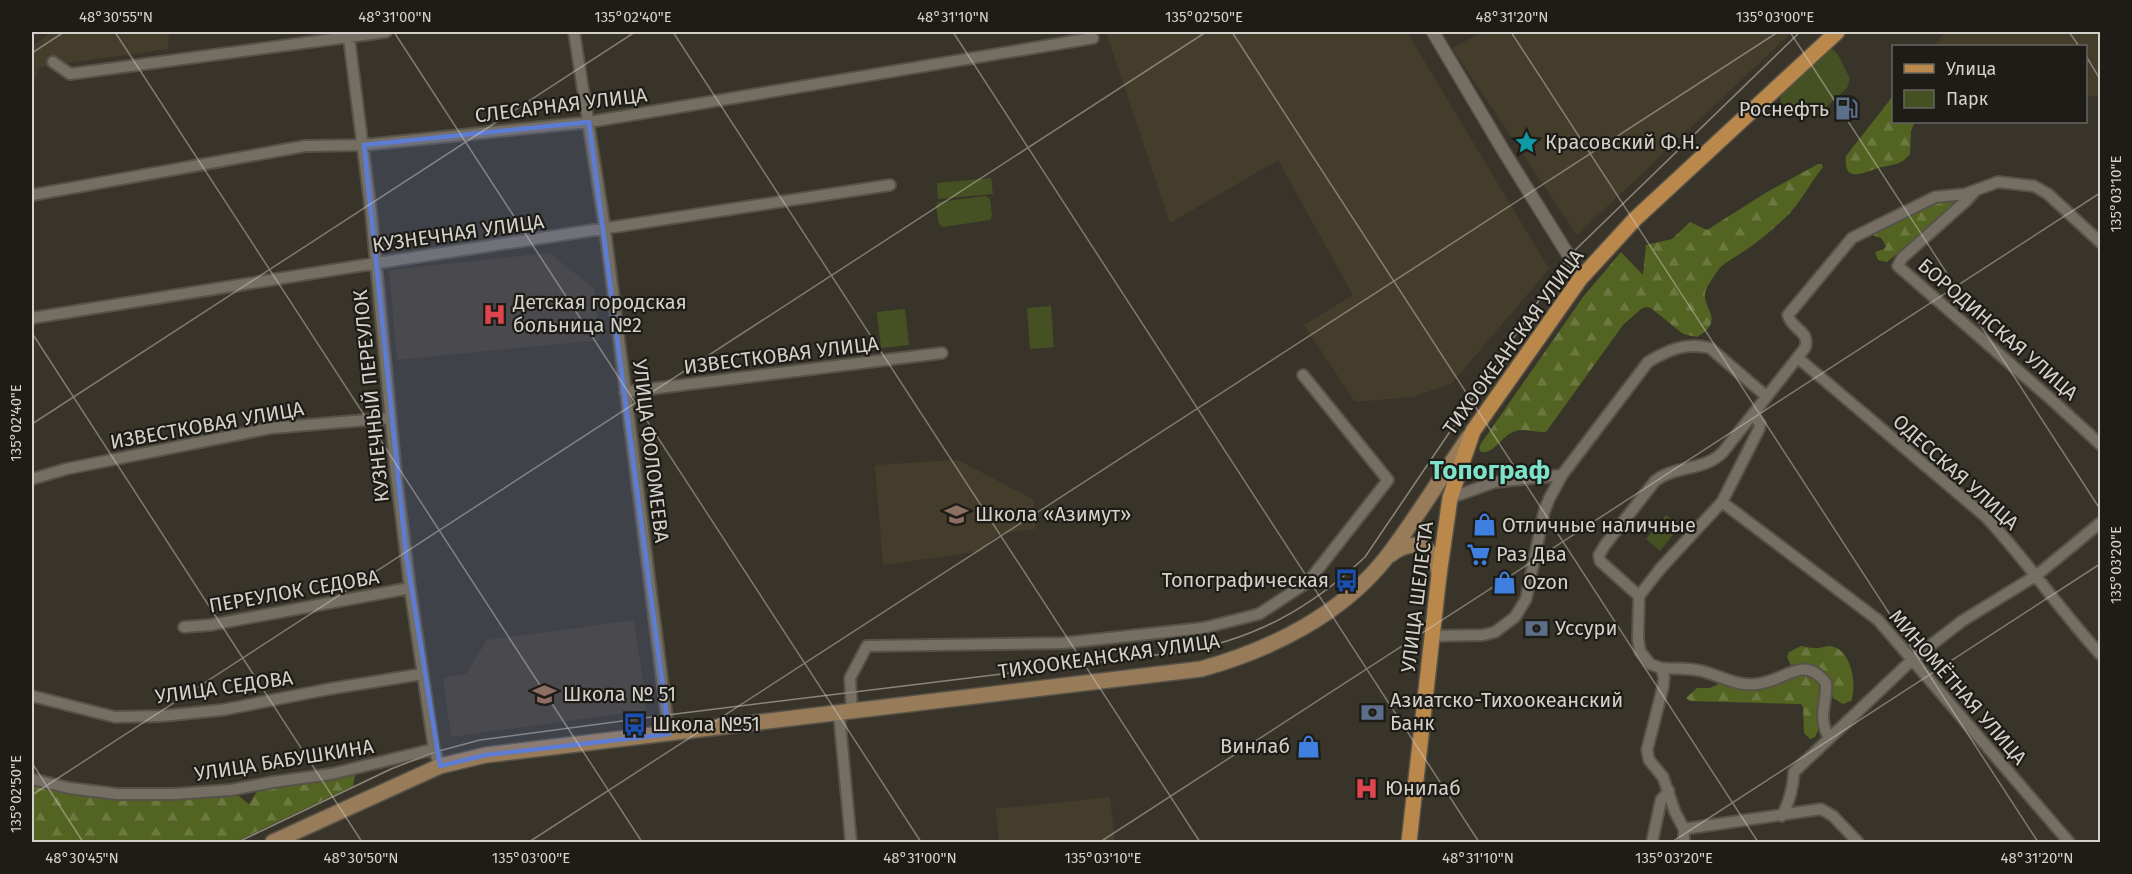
<svg xmlns="http://www.w3.org/2000/svg" width="2132" height="874" font-family="'Fira Sans',sans-serif">
  <defs>
    <pattern id="forest-firs" width="22" height="20" patternUnits="userSpaceOnUse" patternTransform="scale(1.5)"><rect width="22" height="20" fill="#536321"/><path d="M5 1l3.5 6h-7zM16 11l3.5 6h-7z" fill="#6b7840"/></pattern>
  </defs>
  <rect width="100%" height="100%" fill="#393429"/>
  <!-- built -->
  <path fill="#453d2c" d="M 51,32 L 169,32 L 168,49 L 40,67 L 32,89 L 32,45 L 38,42 Z
    M 1106,32 L 1407,32 L 1549,269 L 1451,384 L 1412,397 L 1355,402 L 1304,325 L 1353,295 L 1278,160 L 1170,223 Z
    M 1483,32 L 1792,32 L 1577,235 L 1452,48 Z
    M 1946,32 L 2100,32 L 2100,97 L 2086,96 L 2086,46 L 1933,46 Z
    M 549,253 L 594,288 L 600,340 L 397,360 L 389,270 Z
    M 958,460 L 1034,500 L 1035,529 L 998,534 L 981,551 L 883,565 L 875,465 Z
    M 634,620 L 647,710 L 451,737 L 443,678 L 466,674 L 487,640 Z
    M 1110,797 L 1115,842 L 999,842 L 996,809 Z"/>
  <!-- green -->
  <path fill="#455122" d="M 1832,49 L 1837,53 L 1850,79 L 1847,88 L 1819,114 L 1813,115 L 1781,103 L 1780,96 L 1828,50 Z
    M 991,178 L 993,194 L 938,199 L 937,183 Z
    M 985,196 L 990,199 L 992,216 L 990,220 L 943,227 L 939,224 L 936,206 L 938,202 Z
    M 1051,306 L 1054,347 L 1030,349 L 1027,308 Z
    M 905,309 L 909,345 L 881,348 L 877,312 Z
    M 1666,515 L 1680,526 L 1660,551 L 1646,539 Z"/>
  <!-- forest -->
  <path fill="url(#forest-firs)" d="M 1893,96 L 1894,122 L 1915,122 L 1911,131 L 1910,154 C 1900,167 1889,164 1875,169 C 1859,175 1843,181 1846,156 Z
    M 1818,164 L 1822,164 L 1823,167 C 1809,184 1801,203 1785,218 C 1775,227 1764,237 1753,245 C 1744,252 1732,258 1723,265 C 1717,270 1713,278 1709,284 C 1693,306 1731,317 1697,337 L 1683,334 L 1651,308 L 1646,307 L 1641,309 L 1623,325 L 1546,432 C 1535,433 1524,427 1513,432 C 1501,437 1494,454 1481,452 L 1479,448 L 1482,442 L 1583,297 L 1621,252 L 1643,275 L 1646,245 L 1672,239 L 1690,222 L 1707,230 L 1767,192 Z
    M 1944,199 L 1952,200 L 1953,207 L 1887,262 L 1878,260 L 1875,252 L 1884,249 L 1886,246 L 1881,238 L 1874,236 L 1874,232 L 1928,204 Z
    M 1801,646 C 1806,647 1810,648 1815,648 C 1822,649 1827,644 1834,647 C 1852,653 1857,685 1851,701 L 1843,704 L 1833,698 C 1829,684 1822,667 1806,664 C 1800,663 1796,665 1791,665 L 1787,657 L 1789,652 Z
    M 1795,674 L 1812,675 L 1822,686 L 1819,728 L 1815,737 L 1810,739 L 1804,733 L 1803,707 L 1801,704 L 1690,701 L 1686,698 L 1697,688 L 1710,688 L 1724,681 L 1742,682 Z
    M 334,775 L 355,775 L 353,786 L 235,842 L 32,842 L 32,784 L 65,793 L 97,796 L 205,795 L 218,798 L 235,793 L 249,804 L 259,788 Z"/>
  <g fill="none" stroke-linecap="round" stroke-linejoin="round">
    <defs>
      <path id="minor" d="M 574,32 L 605,229 L 669,734
        M 349,38 L 371,212 L 396,474 L 410,588 L 434,749 L 440,766
        M 53,62 L 70,74 L 386,32
        M 1975,191 L 1967,200 L 1902,258 L 1898,266 L 2053,401 L 2100,444
        M 32,195 L 305,146 L 364,145 L 589,122 L 1093,38
        M 32,318 L 377,263 L 890,185
        M 1798,358 L 1986,517 C 2027,561 2060,610 2100,654
        M 625,392 L 942,353
        M 32,479 L 66,469 L 271,428 L 390,418
        M 1450,498 L 1495,482 L 1562,475
        M 1722,502 L 1878,620 L 2069,842
        M 1639,596 L 1600,561 L 1599,555 L 1605,545 L 1655,481 C 1675,465 1705,471 1723,452 L 1805,348 C 1811,331 1791,329 1788,315 L 1852,238 L 1935,197 L 1965,194 L 1998,182 L 2034,186 L 2048,194 L 2100,242
        M 184,627 L 210,625 L 410,588
        M 1432,636 L 1483,635 L 1495,632 L 1515,617 L 1526,599 L 1544,512 L 1549,499 L 1562,475 L 1648,362 C 1668,350 1686,342 1710,348 L 1766,396
        M 1661,668 C 1674,669 1689,668 1702,671 C 1721,676 1736,686 1756,684 C 1785,682 1803,653 1826,683 C 1827,706 1817,715 1829,738
        M 32,696 L 115,717 L 161,716 L 222,710 L 329,689 L 422,674
        M 852,712 L 850,678 L 867,646 L 1063,643 L 1203,628 L 1259,614 L 1308,582 L 1388,480 L 1303,375
        M 839,713 L 851,842
        M 32,779 L 69,788 L 117,794 L 174,794 L 231,790 L 273,782 L 331,774 L 434,749
        M 1782,816 C 1790,801 1793,788 1794,772 L 1913,659 L 1962,621 L 2037,575 L 2100,523
        M 1684,829 L 1821,809 L 1833,816 L 1858,842
        M 1652,842 L 1661,800 L 1669,791
        M 1684,842 L 1684,829 L 1675,812 L 1663,777 L 1649,760 L 1647,750 L 1663,687 L 1664,677 L 1661,668 L 1650,664 L 1640,651 L 1638,638 L 1639,596 L 1660,569 L 1722,502 L 1759,429 L 1760,424 L 1753,414"/>
      <path id="tertiary" d="M 1433,32 L 1503,150 L 1572,261 L 1580,279"/>
      <path id="secondary" d="M 1390,555 C 1413,537 1435,545 1439,574
        M 273,842 L 440,766 L 486,755 L 1201,669 C 1270,650 1341,615 1386,558 C 1416,519 1441,477 1469,437"/>
      <path id="primary" d="M 1409,842 L 1439,575 L 1450,498 L 1473,431 L 1580,279 L 1635,219 L 1837,32"/>
    </defs>
    <!-- minor casing -->
    <use href="#minor" stroke="#565248" stroke-width="14"/>
    <!-- tertiary casing -->
    <use href="#tertiary" stroke="#565248" stroke-width="15"/>
    <!-- secondary casing -->
    <use href="#secondary" stroke="#565248" stroke-width="18"/>
    <!-- primary casing -->
    <use href="#primary" stroke="#565248" stroke-width="18"/>
    <!-- minor -->
    <use href="#minor" stroke="#756f63" stroke-width="10"/>
    <!-- tertiary -->
    <use href="#tertiary" stroke="#756f63" stroke-width="12"/>
    <!-- secondary -->
    <use href="#secondary" stroke="#987b58" stroke-width="15"/>
    <!-- primary -->
    <use href="#primary" stroke="#bb884c" stroke-width="15"/>
    <!-- tram -->
    <path stroke="#8a867d" stroke-width="1.5" d="M 238,842 L 391,769 L 435,752 L 480,740 L 667,715 L 1180,652 C 1254,640 1311,608 1365,557 L 1569,256 L 1800,32"/>
  </g>
  <!-- marked area -->
  <path fill="#5d7cd3" fill-opacity="0.2" stroke="#5d7cd3" stroke-width="4.5" stroke-linejoin="round" d="M 589,122 L 669,734 L 486,755 L 440,766 L 406,554 L 364,145 Z"/>
  <!-- ticks -->
  <path fill="none" stroke="#d4d1ca" stroke-width="1.5" stroke-opacity="0.45" d="M 115,32 L 642,842M 394,32 L 921,842M 673,32 L 1200,842M 953,32 L 1479,842M 1232,32 L 1758,842M 1511,32 L 2038,842M 1790,32 L 2100,509M 2069,32 L 2079,46M 32,53 L 64,32M 2086,56 L 2100,79M 32,333 L 362,842M 32,424 L 635,32M 32,763 L 83,842M 32,795 L 1206,32M 529,842 L 1778,32M 1100,842 L 2100,193M 1672,842 L 2100,564"/>
  <!-- icons -->
  <defs>
    <symbol id="fuel-bare" viewBox="-9 -9 18 18"><path d="M-5.5-6h7V0h2V4h1.3V-2.5L3-4.5l.8-.8L6-3V5H2.5V1h-1V6h-7ZM-4.2-4.7v3.2H.2V-4.7Z" fill="#5c6f8a" stroke="#1e1c17" stroke-width="2.5" paint-order="stroke"/></symbol>
    <symbol id="sight-bare" viewBox="-9 -9 18 18"><path d="M0-6L1.8-2.2L6-1.7L2.9 1.2L3.7 5.4L0 3.3L-3.7 5.4L-2.9 1.2L-6-1.7L-1.8-2.2Z" fill="#0f9aa8" stroke="#1e1c17" stroke-width="2.5" paint-order="stroke"/></symbol>
    <symbol id="hospital-bare" viewBox="-9 -9 18 18"><path d="M-5-5h3v3.5h4V-5h3V5h-3V1.5h-4V5h-3Z" fill="#e0444e" stroke="#1e1c17" stroke-width="2.5" paint-order="stroke"/></symbol>
    <symbol id="school-bare" viewBox="-9 -9 18 18"><path d="M0-5L7-2L0 1L-7-2ZM-4 1L0 2.5L4 1V4Q0 6-4 4Z" fill="#8d6e63" stroke="#1e1c17" stroke-width="2.5" paint-order="stroke"/></symbol>
    <symbol id="shop-bare" viewBox="-9 -9 18 18"><path d="M-5-2.5h2.3a2.7 3.5 0 0 1 5.4 0H5L5.5 6h-11ZM-1.5-2.5h3a1.5 2.3 0 0 0-3 0Z" fill="#3f7fe0" stroke="#1e1c17" stroke-width="2.5" paint-order="stroke"/></symbol>
    <symbol id="supermarket-bare" viewBox="-9 -9 18 18"><path d="M-6-5.5h2.5l.6 2H6L4.5 2H-2.5L-4.4-4H-6ZM-1.5 3.2a1.3 1.3 0 1 0 .1 0ZM3 3.2a1.3 1.3 0 1 0 .1 0Z" fill="#3f7fe0" stroke="#1e1c17" stroke-width="2.5" paint-order="stroke"/></symbol>
    <symbol id="bus-bare" viewBox="-9 -9 18 18"><path d="M-5-6H5V4H4V6H2V4H-2V6H-4V4H-5ZM-3.5-4V0h7V-4ZM-3.5 1.2v1.5H-2V1.2ZM2 1.2v1.5H3.5V1.2Z" fill="#1a4fb4" stroke="#1e1c17" stroke-width="2.5" paint-order="stroke"/></symbol>
    <symbol id="bank-bare" viewBox="-9 -9 18 18"><path d="M-6-4H6V4H-6ZM0-2.3a2.3 2.3 0 1 0 0 4.6a2.3 2.3 0 1 0 0-4.6Z" fill="#5c6f8a" stroke="#1e1c17" stroke-width="2.5" paint-order="stroke"/></symbol>
  </defs>
  <g fill-rule="evenodd">
    <use href="#fuel-bare" x="1830" y="92" width="33" height="33"/>
    <use href="#sight-bare" x="1510" y="126" width="33" height="33"/>
    <use href="#hospital-bare" x="478" y="298" width="33" height="33"/>
    <use href="#school-bare" x="940" y="498" width="33" height="33"/>
    <use href="#shop-bare" x="1468" y="508" width="33" height="33"/>
    <use href="#supermarket-bare" x="1462" y="538" width="33" height="33"/>
    <use href="#bus-bare" x="1330" y="564" width="33" height="33"/>
    <use href="#shop-bare" x="1488" y="566" width="33" height="33"/>
    <use href="#bank-bare" x="1520" y="612" width="33" height="33"/>
    <use href="#school-bare" x="528" y="678" width="33" height="33"/>
    <use href="#bank-bare" x="1356" y="696" width="33" height="33"/>
    <use href="#bus-bare" x="618" y="708" width="33" height="33"/>
    <use href="#shop-bare" x="1292" y="730" width="33" height="33"/>
    <use href="#hospital-bare" x="1350" y="772" width="33" height="33"/>
  </g>
  <g text-anchor="middle" stroke-width="4.5" stroke-linejoin="round" paint-order="stroke">
    <!-- street labels -->
    <g font-size="20" fill="#d4d1ca" stroke="#1e1c17">
      <text transform="translate(561 105) rotate(-7)" y="7">СЛЕСАРНАЯ УЛИЦА</text>
      <text transform="translate(458 233) rotate(-8)" y="7">КУЗНЕЧНАЯ УЛИЦА</text>
      <text transform="translate(1998 329) rotate(41)" y="7">БОРОДИНСКАЯ УЛИЦА</text>
      <text transform="translate(1513 342) rotate(-54)" y="7">ТИХООКЕАНСКАЯ УЛИЦА</text>
      <text transform="translate(781 355) rotate(-7)" y="7">ИЗВЕСТКОВАЯ УЛИЦА</text>
      <text transform="translate(371 396) rotate(-96)" y="7">КУЗНЕЧНЫЙ ПЕРЕУЛОК</text>
      <text transform="translate(207 425) rotate(-10)" y="7">ИЗВЕСТКОВАЯ УЛИЦА</text>
      <text transform="translate(651 451) rotate(83)" y="7">УЛИЦА ФОЛОМЕЕВА</text>
      <text transform="translate(1956 472) rotate(42)" y="7">ОДЕССКАЯ УЛИЦА</text>
      <text transform="translate(294 591) rotate(-10)" y="7">ПЕРЕУЛОК СЕДОВА</text>
      <text transform="translate(1417 597) rotate(-83)" y="7">УЛИЦА ШЕЛЕСТА</text>
      <text transform="translate(1109 656) rotate(-8)" y="7">ТИХООКЕАНСКАЯ УЛИЦА</text>
      <text transform="translate(224 687) rotate(-8)" y="7">УЛИЦА СЕДОВА</text>
      <text transform="translate(1958 687) rotate(49)" y="7">МИНОМЁТНАЯ УЛИЦА</text>
      <text transform="translate(284 760) rotate(-9)" y="7">УЛИЦА БАБУШКИНА</text>
    </g>
    <!-- poi labels -->
    <g font-size="20" fill="#d4d1ca" stroke="#1e1c17" text-anchor="start">
      <text x="1829" y="116" text-anchor="end">Роснефть</text>
      <text x="1545" y="149">Красовский Ф.Н.</text>
      <text x="513" y="309">Детская городская<tspan x="513" dy="23">больница №2</tspan></text>
      <text x="975" y="521">Школа «Азимут»</text>
      <text x="1502" y="532">Отличные наличные</text>
      <text x="1496" y="561">Раз Два</text>
      <text x="1329" y="587" text-anchor="end">Топографическая</text>
      <text x="1523" y="589">Ozon</text>
      <text x="1555" y="635">Уссури</text>
      <text x="563" y="701">Школа № 51</text>
      <text x="1390" y="707">Азиатско-Тихоокеанский<tspan x="1390" dy="23">Банк</tspan></text>
      <text x="652" y="731">Школа №51</text>
      <text x="1290" y="753" text-anchor="end">Винлаб</text>
      <text x="1385" y="795">Юнилаб</text>
    </g>
    <!-- district labels -->
    <g font-size="26" font-weight="bold" fill="#7ee2cb" stroke="#1e1c17">
      <text x="1490" y="479">Топограф</text>
    </g>
  </g>
  <!-- border -->
  <rect width="2132" height="874" fill="none" stroke="#1e1c17" stroke-width="66"/>
  <!-- legend -->
  <rect x="1892" y="45" width="195" height="78" fill="#1e1c17" stroke="#67645f" stroke-width="1.5"/>
  <rect x="1904" y="64" width="30" height="9" fill="#bb884c" stroke="#67645f" stroke-width="1.5"/>
  <text x="1946" y="75" font-size="18" fill="#d4d1ca">Улица</text>
  <rect x="1904" y="90" width="30" height="18" fill="#455122" stroke="#67645f" stroke-width="1.5"/>
  <text x="1946" y="105" font-size="18" fill="#d4d1ca">Парк</text>
  <rect x="33" y="33" width="2066" height="808" fill="none" stroke="#d4d1ca" stroke-width="2"/>
  <g font-size="15" text-anchor="middle" fill="#d4d1ca">
    <text x="116" y="22">48°30'55"N</text>
    <text x="395" y="22">48°31'00"N</text>
    <text x="633" y="22">135°02'40"E</text>
    <text x="953" y="22">48°31'10"N</text>
    <text x="1204" y="22">135°02'50"E</text>
    <text x="1512" y="22">48°31'20"N</text>
    <text x="1775" y="22">135°03'00"E</text>
    <text transform="translate(2116 194) rotate(-90)" y="5">135°03'10"E</text>
    <text transform="translate(16 423) rotate(-90)" y="5">135°02'40"E</text>
    <text transform="translate(2116 565) rotate(-90)" y="5">135°03'20"E</text>
    <text transform="translate(16 794) rotate(-90)" y="5">135°02'50"E</text>
    <text x="82" y="863">48°30'45"N</text>
    <text x="361" y="863">48°30'50"N</text>
    <text x="531" y="863">135°03'00"E</text>
    <text x="920" y="863">48°31'00"N</text>
    <text x="1103" y="863">135°03'10"E</text>
    <text x="1478" y="863">48°31'10"N</text>
    <text x="1674" y="863">135°03'20"E</text>
    <text x="2037" y="863">48°31'20"N</text>
  </g>
</svg>
